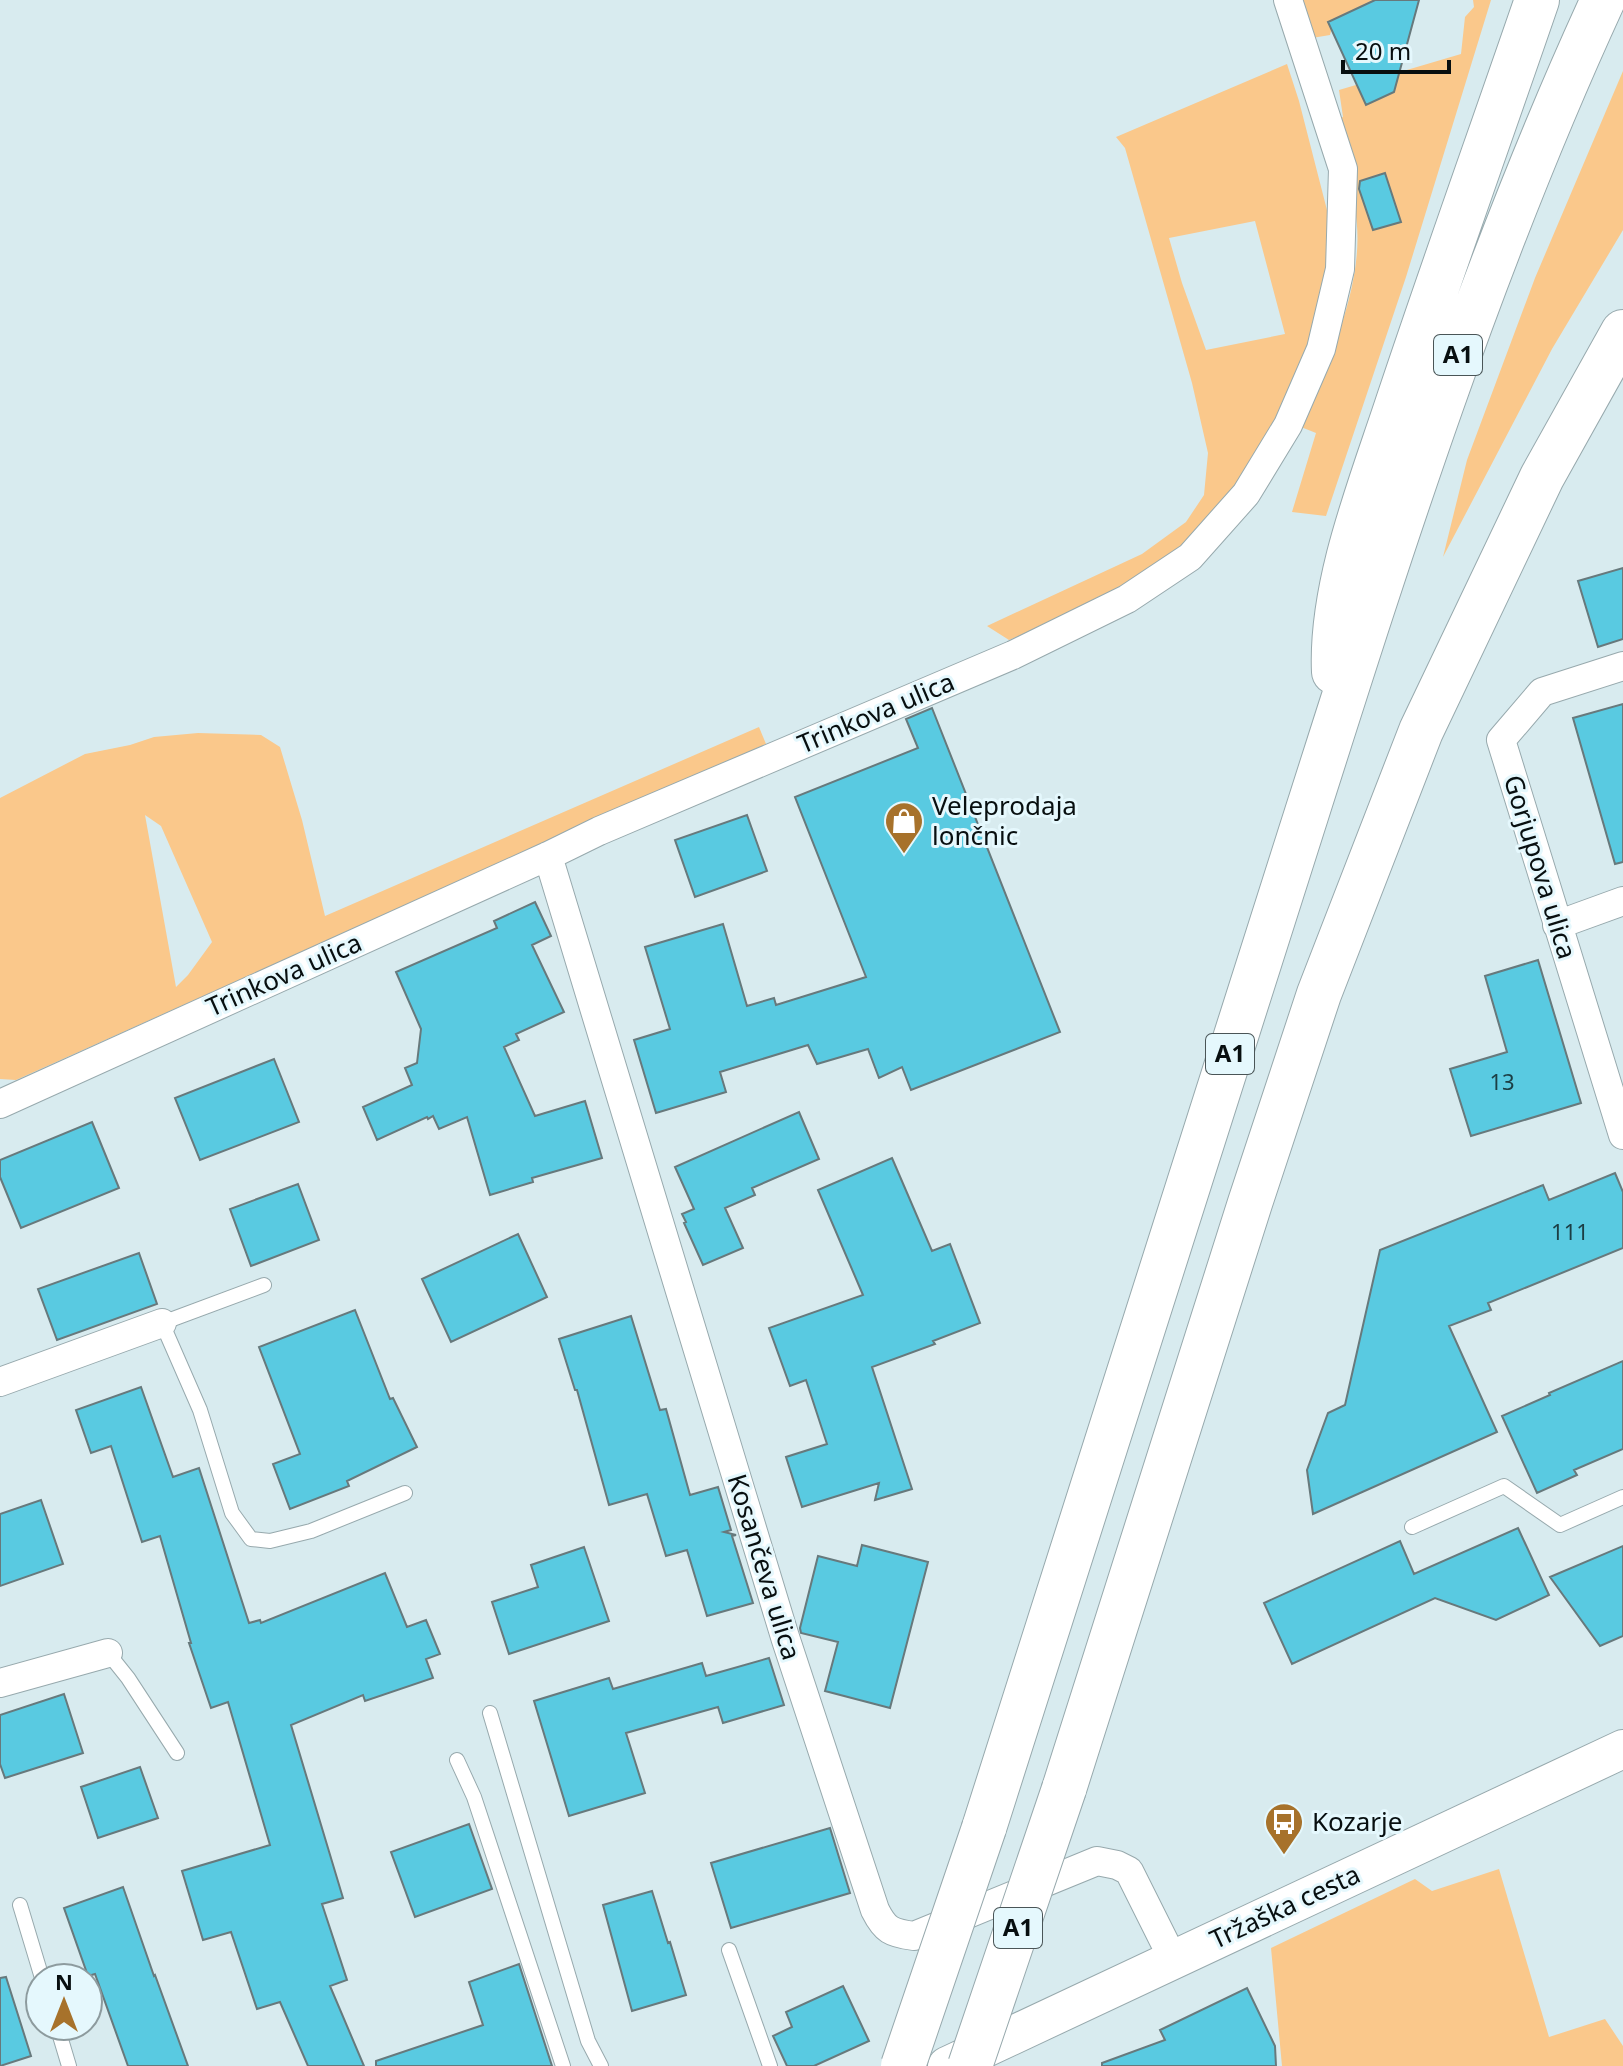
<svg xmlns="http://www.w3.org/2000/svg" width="1623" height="2066" font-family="'Noto Sans',sans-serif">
  <rect width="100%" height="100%" fill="#d8ebef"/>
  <!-- green -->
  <path fill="#fac88b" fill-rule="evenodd" d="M 1294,0 L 1408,0 L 1333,23 L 1330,35 L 1312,38 Z
    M 1473,0 L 1491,0 L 1406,277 L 1326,516 L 1292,512 L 1316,433 L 1301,427 C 1327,364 1368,280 1355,210 C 1350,180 1338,151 1329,122 L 1343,117 L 1339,90 L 1461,54 L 1465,17 L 1474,7 Z
    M 1287,64 L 1299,101 L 1328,214 L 1326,280 L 1307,349 L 1276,424 L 1233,496 L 1179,549 L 1123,585 L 1051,623 L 1009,640 L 987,626 L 1142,554 L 1186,522 L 1204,495 L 1208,453 L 1192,383 L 1125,148 L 1116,137 ZM 1255,221 L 1285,334 L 1206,350 L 1182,283 L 1169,238 Z
    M 1623,71 L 1623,230 L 1552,349 L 1443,557 L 1467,460 L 1535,278 Z
    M 759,727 L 766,744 L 16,1080 L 0,1079 L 0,798 L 85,754 L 130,745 L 154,737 L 198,733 L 261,735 L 280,747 L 302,820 L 325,916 ZM 145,815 L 161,826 L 212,942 L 188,975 L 176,987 Z
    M 1499,1869 L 1549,2037 L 1605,2019 L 1623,2046 L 1623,2066 L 1282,2066 L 1271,1948 L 1415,1879 L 1432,1891 Z"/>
  <!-- building -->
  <path fill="#59cae1" stroke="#67797c" stroke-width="2" d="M 1375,0 L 1419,0 L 1394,92 L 1366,105 L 1328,22 Z
    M 1385,173 L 1401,222 L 1373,230 L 1359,189 L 1360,181 Z
    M 1623,568 L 1623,639 L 1598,647 L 1578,581 Z
    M 1623,704 L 1623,862 L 1615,864 L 1573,718 Z
    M 932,708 L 1060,1032 L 911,1090 L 902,1067 L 879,1078 L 868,1049 L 817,1064 L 808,1045 L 720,1072 L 726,1092 L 656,1113 L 634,1040 L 670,1029 L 645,947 L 723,924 L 747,1006 L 774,998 L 776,1005 L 866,977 L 795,797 L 918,748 L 906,719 Z
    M 747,815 L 767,871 L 695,897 L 675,840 Z
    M 535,902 L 551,936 L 532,945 L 564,1012 L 516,1034 L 519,1040 L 504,1047 L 535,1116 L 585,1101 L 602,1158 L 532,1178 L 533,1182 L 490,1195 L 467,1117 L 439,1129 L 433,1116 L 428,1119 L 427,1117 L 377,1140 L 363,1107 L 412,1085 L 405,1068 L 417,1063 L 421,1029 L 396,972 L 497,928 L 494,921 Z
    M 1538,960 L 1581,1103 L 1471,1136 L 1450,1069 L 1507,1052 L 1485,976 Z
    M 274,1059 L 299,1122 L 200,1160 L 175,1098 Z
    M 799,1112 L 819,1159 L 752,1188 L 755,1195 L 725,1208 L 743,1248 L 703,1265 L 684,1223 L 686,1222 L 682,1214 L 694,1209 L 675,1167 Z
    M 92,1122 L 119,1188 L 21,1228 L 0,1177 L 0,1160 Z
    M 892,1158 L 932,1251 L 950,1244 L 980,1323 L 933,1341 L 935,1344 L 872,1367 L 912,1489 L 875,1500 L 879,1483 L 802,1507 L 786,1457 L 827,1444 L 806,1380 L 790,1386 L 769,1328 L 863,1295 L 818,1190 Z
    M 1615,1173 L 1623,1192 L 1623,1248 L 1488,1303 L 1491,1310 L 1449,1326 L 1497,1432 L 1313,1514 L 1307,1470 L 1328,1413 L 1345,1405 L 1380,1250 L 1543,1185 L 1549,1200 Z
    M 298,1184 L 319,1240 L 251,1266 L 230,1209 Z
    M 518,1234 L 547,1297 L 451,1342 L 422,1279 Z
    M 139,1253 L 157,1304 L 57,1340 L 38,1289 Z
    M 355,1310 L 390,1399 L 393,1398 L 417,1447 L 347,1481 L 349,1486 L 290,1509 L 273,1464 L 300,1454 L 259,1347 Z
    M 631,1316 L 660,1410 L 666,1409 L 690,1495 L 718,1487 L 731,1530 L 724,1532 L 736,1535 L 732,1536 L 753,1603 L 707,1616 L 687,1550 L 666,1556 L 647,1494 L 609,1505 L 577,1390 L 575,1390 L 559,1339 Z
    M 1623,1361 L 1623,1449 L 1574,1470 L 1577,1475 L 1537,1493 L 1502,1416 L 1550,1395 L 1549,1393 Z
    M 141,1387 L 173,1477 L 199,1468 L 249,1623 L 260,1620 L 261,1623 L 385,1573 L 407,1627 L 426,1620 L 440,1654 L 426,1659 L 433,1678 L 365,1701 L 363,1695 L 291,1725 L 343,1898 L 322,1904 L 347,1980 L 330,1986 L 364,2066 L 308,2066 L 280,2002 L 257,2009 L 231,1932 L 203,1940 L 182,1871 L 270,1845 L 228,1702 L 211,1708 L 189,1643 L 191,1643 L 160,1536 L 142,1542 L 111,1446 L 91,1453 L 76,1410 Z
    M 41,1500 L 63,1564 L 0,1586 L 0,1514 Z
    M 1518,1528 L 1549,1595 L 1496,1620 L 1435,1598 L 1292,1664 L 1264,1603 L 1400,1541 L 1414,1574 Z
    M 862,1545 L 928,1562 L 890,1708 L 825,1691 L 838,1642 L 801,1633 L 800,1628 L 818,1556 L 857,1566 Z
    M 1623,1546 L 1623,1636 L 1600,1646 L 1550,1577 Z
    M 584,1547 L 609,1621 L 509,1654 L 492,1602 L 538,1587 L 531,1565 Z
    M 769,1658 L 784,1705 L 723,1723 L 718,1707 L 626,1733 L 645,1793 L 569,1816 L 534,1701 L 609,1678 L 613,1689 L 702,1663 L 706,1676 Z
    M 64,1694 L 83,1753 L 5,1778 L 0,1764 L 0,1715 Z
    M 140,1767 L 158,1818 L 98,1838 L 81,1787 Z
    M 469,1824 L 492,1889 L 415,1917 L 391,1852 Z
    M 830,1828 L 850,1893 L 731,1928 L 711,1863 Z
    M 123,1887 L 154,1976 L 155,1975 L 188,2066 L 128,2066 L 95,1974 L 88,1976 L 64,1908 Z
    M 652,1891 L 668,1943 L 670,1942 L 686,1995 L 632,2011 L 603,1905 Z
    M 519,1964 L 552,2066 L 376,2066 L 376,2061 L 483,2025 L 469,1982 Z
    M 6,1977 L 31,2056 L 0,2066 L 0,1978 Z
    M 843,1986 L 869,2041 L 814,2066 L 787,2066 L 773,2036 L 792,2027 L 786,2012 Z
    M 1247,1988 L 1275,2046 L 1276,2066 L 1102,2066 L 1102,2063 L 1165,2040 L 1160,2030 Z"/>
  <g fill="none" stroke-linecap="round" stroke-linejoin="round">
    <defs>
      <path id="service" d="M 264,1285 L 162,1323 L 200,1410 L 232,1513 L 251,1539 L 270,1541 L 311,1531 L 405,1493
        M 1412,1527 L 1504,1486 L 1560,1525 L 1623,1497
        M 108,1653 L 128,1678 L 177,1753
        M 490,1713 L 588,2041 L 601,2066
        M 457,1760 L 474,1797 L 563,2066
        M 20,1905 L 42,1978
        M 729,1950 L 770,2066
        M 57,2026 L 69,2066"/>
      <path id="minor" d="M 1623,666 L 1542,692 L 1501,740 L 1623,1135
        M 548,856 L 785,1637 L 875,1910 C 885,1930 891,1933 914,1936 L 1097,1861 L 1117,1865 L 1129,1871 L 1173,1959
        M 1557,925 L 1623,901
        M 0,1104 L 548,856 L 599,831 L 1013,655 L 1127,599 L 1190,557 L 1246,494 L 1288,425 L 1321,349 L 1340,269 L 1343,169 L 1288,0
        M 0,1382 L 162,1323
        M 0,1683 L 108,1653"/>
      <path id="secondary" d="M 947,2066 L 1623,1749"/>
      <path id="motorway" d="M 1334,672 C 1330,585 1371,484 1398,402 C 1443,267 1491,134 1537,0
        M 1064,1789 L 1250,1203 L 1319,994 L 1421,731 L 1542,477 L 1623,332
        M 984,1828 C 1085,1508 1187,1187 1290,866 C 1383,574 1474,280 1603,0"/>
    </defs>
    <!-- service casing -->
    <use href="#service" stroke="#97a9ad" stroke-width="16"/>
    <!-- minor casing -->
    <use href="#minor" stroke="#97a9ad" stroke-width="30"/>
    <!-- secondary casing -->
    <use href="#secondary" stroke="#97a9ad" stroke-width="40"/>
    <!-- motorway casing -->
    <use href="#motorway" stroke="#97a9ad" stroke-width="46"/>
    <!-- service -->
    <use href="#service" stroke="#fff" stroke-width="14"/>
    <!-- minor -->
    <use href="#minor" stroke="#fff" stroke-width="28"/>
    <!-- secondary -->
    <use href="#secondary" stroke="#fff" stroke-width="38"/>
    <!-- motorway -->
    <use href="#motorway" stroke="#fff" stroke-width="44"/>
    <defs>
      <path id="motorway-bridge" d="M 903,2066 L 984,1828
        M 970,2066 L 1064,1789"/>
    </defs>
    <!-- motorway-bridge casing -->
    <use href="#motorway-bridge" stroke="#97a9ad" stroke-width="46" stroke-linecap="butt"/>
    <!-- motorway-bridge -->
    <use href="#motorway-bridge" stroke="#fff" stroke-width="44"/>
  </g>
  <!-- icons -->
  <defs>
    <symbol id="shop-pin" viewBox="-11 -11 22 30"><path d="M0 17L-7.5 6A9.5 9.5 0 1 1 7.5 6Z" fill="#a7722b" stroke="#e5f8fd"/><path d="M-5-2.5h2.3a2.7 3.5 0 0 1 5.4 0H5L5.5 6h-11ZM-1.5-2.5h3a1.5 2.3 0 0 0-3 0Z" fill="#fff"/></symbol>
    <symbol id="bus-pin" viewBox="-11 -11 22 30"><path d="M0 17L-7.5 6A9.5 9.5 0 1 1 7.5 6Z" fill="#a7722b" stroke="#e5f8fd"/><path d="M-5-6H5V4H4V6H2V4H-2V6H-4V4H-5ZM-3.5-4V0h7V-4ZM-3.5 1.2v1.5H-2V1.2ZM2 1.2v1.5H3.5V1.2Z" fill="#fff"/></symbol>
  </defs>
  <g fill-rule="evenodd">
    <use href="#shop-pin" x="882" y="799" width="44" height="60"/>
    <use href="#bus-pin" x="1262" y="1800" width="44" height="60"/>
  </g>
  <g text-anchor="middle" stroke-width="6" stroke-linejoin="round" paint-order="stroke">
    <!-- number labels -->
    <g font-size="22" fill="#1c3e44">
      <text x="1502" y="1090">13</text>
      <text x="1570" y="1240">111</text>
    </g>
    <!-- shield labels -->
    <g fill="#e5f8fd" stroke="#4a5557" stroke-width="2">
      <rect x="1434" y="335" width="48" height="40" rx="6"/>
      <rect x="1206" y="1034" width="48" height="40" rx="6"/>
      <rect x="994" y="1908" width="48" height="40" rx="6"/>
    </g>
    <g font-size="24" font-weight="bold" fill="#080f10">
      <text x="1458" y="363">A1</text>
      <text x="1230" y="1062">A1</text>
      <text x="1018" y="1936">A1</text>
    </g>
    <!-- street labels -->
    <g font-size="26" fill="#080f10" stroke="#e5f8fd">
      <text transform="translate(876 713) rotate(-23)" y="9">Trinkova ulica</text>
      <text transform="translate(1540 867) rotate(73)" y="9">Gorjupova ulica</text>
      <text transform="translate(284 975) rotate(-24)" y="9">Trinkova ulica</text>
      <text transform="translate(764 1567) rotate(73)" y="9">Kosančeva ulica</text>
      <text transform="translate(1285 1907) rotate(-25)" y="9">Tržaška cesta</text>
    </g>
    <!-- poi labels -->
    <g font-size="26" fill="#080f10" stroke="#e5f8fd" text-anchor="start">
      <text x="932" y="815">Veleprodaja<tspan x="932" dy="30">lončnic</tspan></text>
      <text x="1312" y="1831">Kozarje</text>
    </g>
  </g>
  <!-- north arrow -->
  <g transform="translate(64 2002)"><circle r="38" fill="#e5f8fd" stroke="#8d9b9e" stroke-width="2"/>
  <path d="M0-6L14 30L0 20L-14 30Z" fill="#a7722b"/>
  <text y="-12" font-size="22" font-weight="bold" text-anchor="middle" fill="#080f10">N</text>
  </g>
  <!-- scale -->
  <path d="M1343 60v12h106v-12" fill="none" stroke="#080f10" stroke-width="4"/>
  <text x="1355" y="60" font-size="24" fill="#080f10" stroke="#e5f8fd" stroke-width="6" paint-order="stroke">20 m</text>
</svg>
